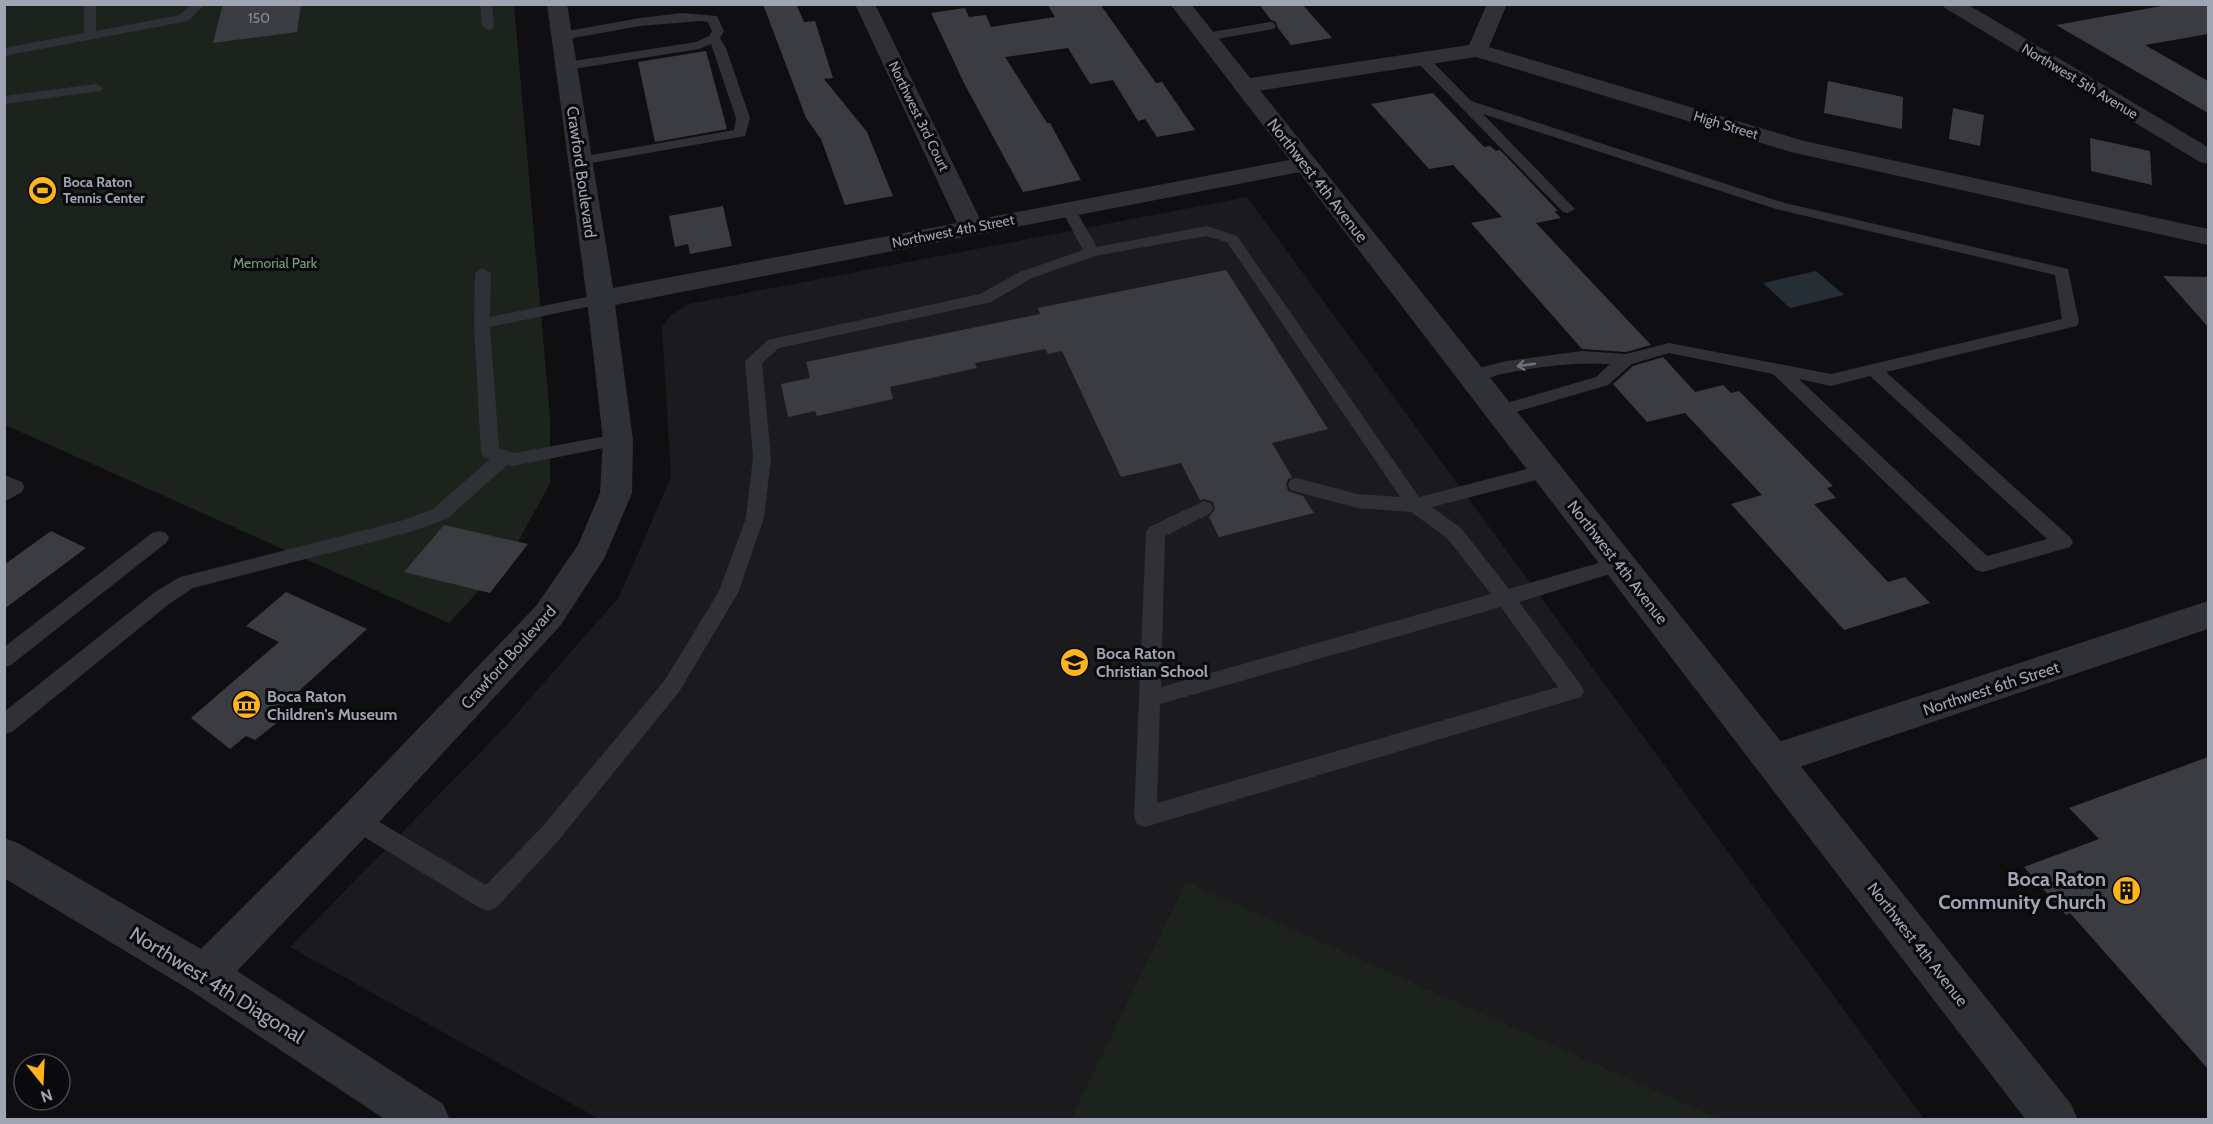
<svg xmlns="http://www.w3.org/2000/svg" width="2213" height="1124" font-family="Cabin,sans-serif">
  <rect width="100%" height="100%" fill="#0f0f11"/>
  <!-- built -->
  <path fill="#1b1b1e" d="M 1247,197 L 1924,1119 L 599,1119 L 290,947 L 504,728 L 619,597 L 671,477 L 662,327 L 671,315 L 689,304 Z"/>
  <!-- green -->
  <path fill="#1b231c" d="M 5,5 L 514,5 L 550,417 L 550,483 L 510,557 L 449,623 L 5,425 Z
    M 1186,882 L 1719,1119 L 1071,1119 Z"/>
  <!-- water -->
  <path fill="#252e35" d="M 1816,271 L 1844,295 L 1790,308 L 1763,283 Z"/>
  <!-- building -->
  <path fill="#3b3c41" d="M 223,4 L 301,4 L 297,32 L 213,43 Z
    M 763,4 L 796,4 L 804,22 L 815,21 L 833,78 L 824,79 L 867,132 L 893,196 L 845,205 L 821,139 L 806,118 Z
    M 1047,4 L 1100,4 L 1156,83 L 1162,82 L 1195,130 L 1157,137 L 1145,119 L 1138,121 L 1113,80 L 1090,84 L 1068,48 L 1005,57 L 1047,123 L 1050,123 L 1081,180 L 1023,192 L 965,85 L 931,13 L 965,8 L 969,17 L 986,15 L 991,27 L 1055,17 Z
    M 1259,4 L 1302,4 L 1332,38 L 1291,45 L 1278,28 L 1276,22 L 1271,20 Z
    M 2173,4 L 2208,4 L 2208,34 L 2145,45 L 2208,81 L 2208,113 L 2056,25 Z
    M 706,51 L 727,129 L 655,142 L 638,62 Z
    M 1828,81 L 1903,97 L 1902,129 L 1824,113 Z
    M 1433,93 L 1484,147 L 1490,146 L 1496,151 L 1500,150 L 1558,211 L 1554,211 L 1561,218 L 1536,223 L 1651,345 L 1626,352 L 1582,349 L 1471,223 L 1502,217 L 1453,165 L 1429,169 L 1371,104 Z
    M 1953,108 L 1984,115 L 1980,146 L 1949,139 Z
    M 2090,138 L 2150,151 L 2152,185 L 2091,171 Z
    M 723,206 L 732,246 L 690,254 L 688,244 L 675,247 L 669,216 Z
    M 1226,270 L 1328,429 L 1272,443 L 1292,477 L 1288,479 L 1286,484 L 1288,491 L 1303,496 L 1314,513 L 1219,537 L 1209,517 L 1215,509 L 1213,502 L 1205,499 L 1200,500 L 1181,463 L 1121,477 L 1062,351 L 1048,354 L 1045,349 L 975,363 L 977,368 L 890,387 L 893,399 L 817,416 L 815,411 L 788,417 L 781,384 L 810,378 L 806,362 L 1040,314 L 1038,308 Z
    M 2163,276 L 2208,277 L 2208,327 Z
    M 1663,357 L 1695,392 L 1723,385 L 1731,393 L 1739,391 L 1833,486 L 1827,488 L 1836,498 L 1814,504 L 1888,582 L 1905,577 L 1930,603 L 1844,630 L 1731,504 L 1762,495 L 1685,413 L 1647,422 L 1613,384 L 1633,366 Z
    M 444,525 L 528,544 L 490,593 L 404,572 Z
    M 51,531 L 86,548 L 4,609 L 4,565 Z
    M 286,592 L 367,629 L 276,712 L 283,718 L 255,740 L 246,736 L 230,749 L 191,718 L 279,642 L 246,626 Z
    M 2208,757 L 2208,1069 L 2070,913 L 2066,915 L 2024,867 L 2099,839 L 2069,808 Z"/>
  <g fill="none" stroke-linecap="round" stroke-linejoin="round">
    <!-- service -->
    <path fill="#303136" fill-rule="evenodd" d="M 84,4 L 96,4 L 96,31 L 180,15 L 191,4 L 205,4 L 188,21 L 4,56 L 4,48 L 84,33 Z
      M 480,4 L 492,4 L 494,26 L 492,29 L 488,30 L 482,26 Z
      M 682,13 L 717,16 L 724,31 L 720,38 L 726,48 L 750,118 L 745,136 L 580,165 L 575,164 L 573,161 L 580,157 L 734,130 L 736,118 L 711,44 L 699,49 L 567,70 L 561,66 L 567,62 L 696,42 L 709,36 L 712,31 L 708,22 L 700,21 L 640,26 L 562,40 L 556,36 L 562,32 L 640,18 Z
      M 1270,22 L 1274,23 L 1276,26 L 1274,29 L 1206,41 L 1200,37 L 1206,33 Z
      M 1422,55 L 1427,56 L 1471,101 L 1785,203 L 2068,269 L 2079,322 L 2077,326 L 1886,372 L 2070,537 L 2073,542 L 2070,547 L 1983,572 L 1976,570 L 1773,374 L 1669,353 L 1632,364 L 1608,385 L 1499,417 L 1493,415 L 1490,411 L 1493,407 L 1596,377 L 1610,364 C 1576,362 1541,366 1507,373 C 1494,375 1479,383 1466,379 L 1464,375 L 1466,371 L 1507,361 L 1582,351 L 1626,354 L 1669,343 L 1831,374 L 2062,319 L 2055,275 L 1776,209 L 1483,114 L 1575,209 L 1568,213 L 1563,212 L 1417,62 L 1416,59 L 1417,56 ZM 1870,376 L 2047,539 L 1987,556 L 1799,379 L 1831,386 Z
      M 96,84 L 103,88 L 101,91 L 4,104 L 4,96 Z
      M 1068,205 L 1075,209 L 1097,247 L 1207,226 L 1237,236 L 1419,497 L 1546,464 L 1552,466 L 1555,471 L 1552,476 L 1432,507 L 1461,528 L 1509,589 L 1619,557 L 1626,559 L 1629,564 L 1626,569 L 1519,602 L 1581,685 L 1584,691 L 1581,697 L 1145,827 L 1137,824 L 1134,817 L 1146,532 L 1149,527 L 1204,501 L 1211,503 L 1213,508 L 1211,513 L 1165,536 L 1161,687 L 1491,594 L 1447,538 L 1411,512 L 1357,508 L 1290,490 L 1288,485 L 1290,480 L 1297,478 L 1357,494 L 1400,497 L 1227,242 L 1206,236 L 1095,256 L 1032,278 L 991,302 L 779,348 L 762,363 L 771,458 L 764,518 L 738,593 L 679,692 L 558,841 L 496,908 L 488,911 L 480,908 L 348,827 L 345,820 L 348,813 L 356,810 L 364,813 L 486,885 L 542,827 L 665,680 L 719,591 L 746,518 L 753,458 L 745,361 L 768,340 L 980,294 L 1020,272 L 1083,250 L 1061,209 ZM 1501,607 L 1558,687 L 1157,803 L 1160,704 Z
      M 483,268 L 491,273 L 490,317 L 601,294 L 609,299 L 601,304 L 490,327 L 499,448 L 514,453 L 618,434 L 624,436 L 627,440 L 624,444 L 513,466 L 507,465 L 447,519 L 407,533 L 193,588 L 169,604 L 12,732 L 4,734 L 4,712 L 155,592 L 180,577 L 404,520 L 433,509 L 490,459 L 484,457 L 481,452 L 474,324 L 475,273 Z
      M 4,475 L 22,482 L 24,487 L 22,492 L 4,502 Z
      M 159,531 L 166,533 L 169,538 L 166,543 L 11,665 L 4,667 L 4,647 L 152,533 Z"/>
    <!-- minor -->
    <path fill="#303136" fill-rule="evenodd" d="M 547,4 L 567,4 L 613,288 L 957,223 L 855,4 L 875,4 L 980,219 L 1305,157 L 1313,159 L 1317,164 L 1313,169 L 1305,171 L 615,305 L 633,440 L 632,493 L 604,559 L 560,626 L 370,832 L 237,971 L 443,1104 L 450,1120 L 386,1120 L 190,990 L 4,878 L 4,838 L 18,843 L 201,949 L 342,808 L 536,606 L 578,545 L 600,493 L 603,440 L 587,299 Z
      M 1487,4 L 1507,4 L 1489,47 L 1804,141 L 2208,229 L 2208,245 L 1791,152 L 1476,57 L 1244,93 L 1236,91 L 1233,86 L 1236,81 L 1244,79 L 1469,45 Z
      M 1942,4 L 1967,4 L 2208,147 L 2208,164 L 2200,162 L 1945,8 Z
      M 2208,601 L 2208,629 L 1773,776 L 1760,772 L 1754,760 L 1760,748 L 1773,744 Z"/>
    <!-- tertiary -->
    <path fill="#303136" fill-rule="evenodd" d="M 1170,4 L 1191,4 L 2071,1104 L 2078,1120 L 2026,1120 Z"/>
  </g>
  <!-- one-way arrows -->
  <defs><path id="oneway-shaft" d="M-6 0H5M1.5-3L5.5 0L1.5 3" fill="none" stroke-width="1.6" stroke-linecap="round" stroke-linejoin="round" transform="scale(1.5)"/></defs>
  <use stroke="#6d717b" href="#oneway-shaft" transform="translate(1526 365) rotate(172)"/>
  <!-- icons -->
  <defs>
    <symbol id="stadium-disc" viewBox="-11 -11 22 22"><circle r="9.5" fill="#ffb519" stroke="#0a0a0c"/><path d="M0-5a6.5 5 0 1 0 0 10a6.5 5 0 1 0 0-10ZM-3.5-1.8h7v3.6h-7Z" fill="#111"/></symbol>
    <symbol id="school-disc" viewBox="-11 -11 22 22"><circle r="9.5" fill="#ffb519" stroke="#0a0a0c"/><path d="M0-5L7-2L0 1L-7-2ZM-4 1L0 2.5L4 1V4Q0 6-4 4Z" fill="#111"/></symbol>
    <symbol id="museum-disc" viewBox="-11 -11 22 22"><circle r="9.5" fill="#ffb519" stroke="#0a0a0c"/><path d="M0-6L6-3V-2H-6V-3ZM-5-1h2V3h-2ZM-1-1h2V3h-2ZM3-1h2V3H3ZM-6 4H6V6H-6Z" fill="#111"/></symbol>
    <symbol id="building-disc" viewBox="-11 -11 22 22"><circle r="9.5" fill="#ffb519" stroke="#0a0a0c"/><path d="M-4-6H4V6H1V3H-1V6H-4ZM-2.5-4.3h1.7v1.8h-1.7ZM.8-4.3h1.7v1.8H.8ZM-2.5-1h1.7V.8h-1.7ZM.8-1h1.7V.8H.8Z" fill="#111"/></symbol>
  </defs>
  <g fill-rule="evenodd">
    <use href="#stadium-disc" x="26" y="174" width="33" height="33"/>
    <use href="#school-disc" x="1058" y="646" width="33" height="33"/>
    <use href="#museum-disc" x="230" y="688" width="33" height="33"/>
    <use href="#building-disc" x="2110" y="874" width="33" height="33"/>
  </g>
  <g text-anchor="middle" stroke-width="6" stroke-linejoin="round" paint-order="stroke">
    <!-- number labels -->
    <g font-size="14" fill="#868b96">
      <text x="259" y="23">150</text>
    </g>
    <!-- far-street labels -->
    <g font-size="14" fill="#9fa5b3" stroke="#0a0a0c">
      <text transform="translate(2080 81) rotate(31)" y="5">Northwest 5th Avenue</text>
      <text transform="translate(919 116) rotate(64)" y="5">Northwest 3rd Court</text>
      <text transform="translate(1726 125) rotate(17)" y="5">High Street</text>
      <text transform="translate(953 231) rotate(-11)" y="5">Northwest 4th Street</text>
    </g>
    <!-- far-poi labels -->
    <g font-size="14" font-weight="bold" fill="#9fa5b3" stroke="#0a0a0c" text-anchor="start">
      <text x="63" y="187">Boca Raton<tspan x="63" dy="16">Tennis Center</tspan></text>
    </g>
    <!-- far-park labels -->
    <g font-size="14" fill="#74a077" stroke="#0a0a0c">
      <text x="275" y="268">Memorial Park</text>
    </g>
    <!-- street labels -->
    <g font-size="16" fill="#9fa5b3" stroke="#0a0a0c">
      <text transform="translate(582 172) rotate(82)" y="6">Crawford Boulevard</text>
      <text transform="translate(1318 180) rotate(52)" y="6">Northwest 4th Avenue</text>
      <text transform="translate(1618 562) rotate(52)" y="6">Northwest 4th Avenue</text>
      <text transform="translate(508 657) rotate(-48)" y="6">Crawford Boulevard</text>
      <text transform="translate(1991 688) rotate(-18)" y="6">Northwest 6th Street</text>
      <text transform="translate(1918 944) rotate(52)" y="6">Northwest 4th Avenue</text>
    </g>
    <!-- poi labels -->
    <g font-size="16" font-weight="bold" fill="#9fa5b3" stroke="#0a0a0c" text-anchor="start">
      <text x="1096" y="659">Boca Raton<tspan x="1096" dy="18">Christian School</tspan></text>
      <text x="267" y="702">Boca Raton<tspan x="267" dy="18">Children's Museum</tspan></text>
    </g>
    <!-- near-poi labels -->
    <g font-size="20" font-weight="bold" fill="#9fa5b3" stroke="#0a0a0c" text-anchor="end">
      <text x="2106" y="886">Boca Raton<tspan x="2106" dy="23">Community Church</tspan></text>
    </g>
    <!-- near-street labels -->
    <g font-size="20" fill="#9fa5b3" stroke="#0a0a0c">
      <text transform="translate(217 985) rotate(32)" y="7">Northwest 4th Diagonal</text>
    </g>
  </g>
  <!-- border -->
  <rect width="2213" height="1124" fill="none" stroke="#9fa5b3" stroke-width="12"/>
  <!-- north arrow -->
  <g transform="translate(42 1082) rotate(162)"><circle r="28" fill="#0a0a0c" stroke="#46484f" stroke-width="1.5"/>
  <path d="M0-4.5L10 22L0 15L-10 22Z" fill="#ffb519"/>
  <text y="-9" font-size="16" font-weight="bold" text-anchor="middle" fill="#9fa5b3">N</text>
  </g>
</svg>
